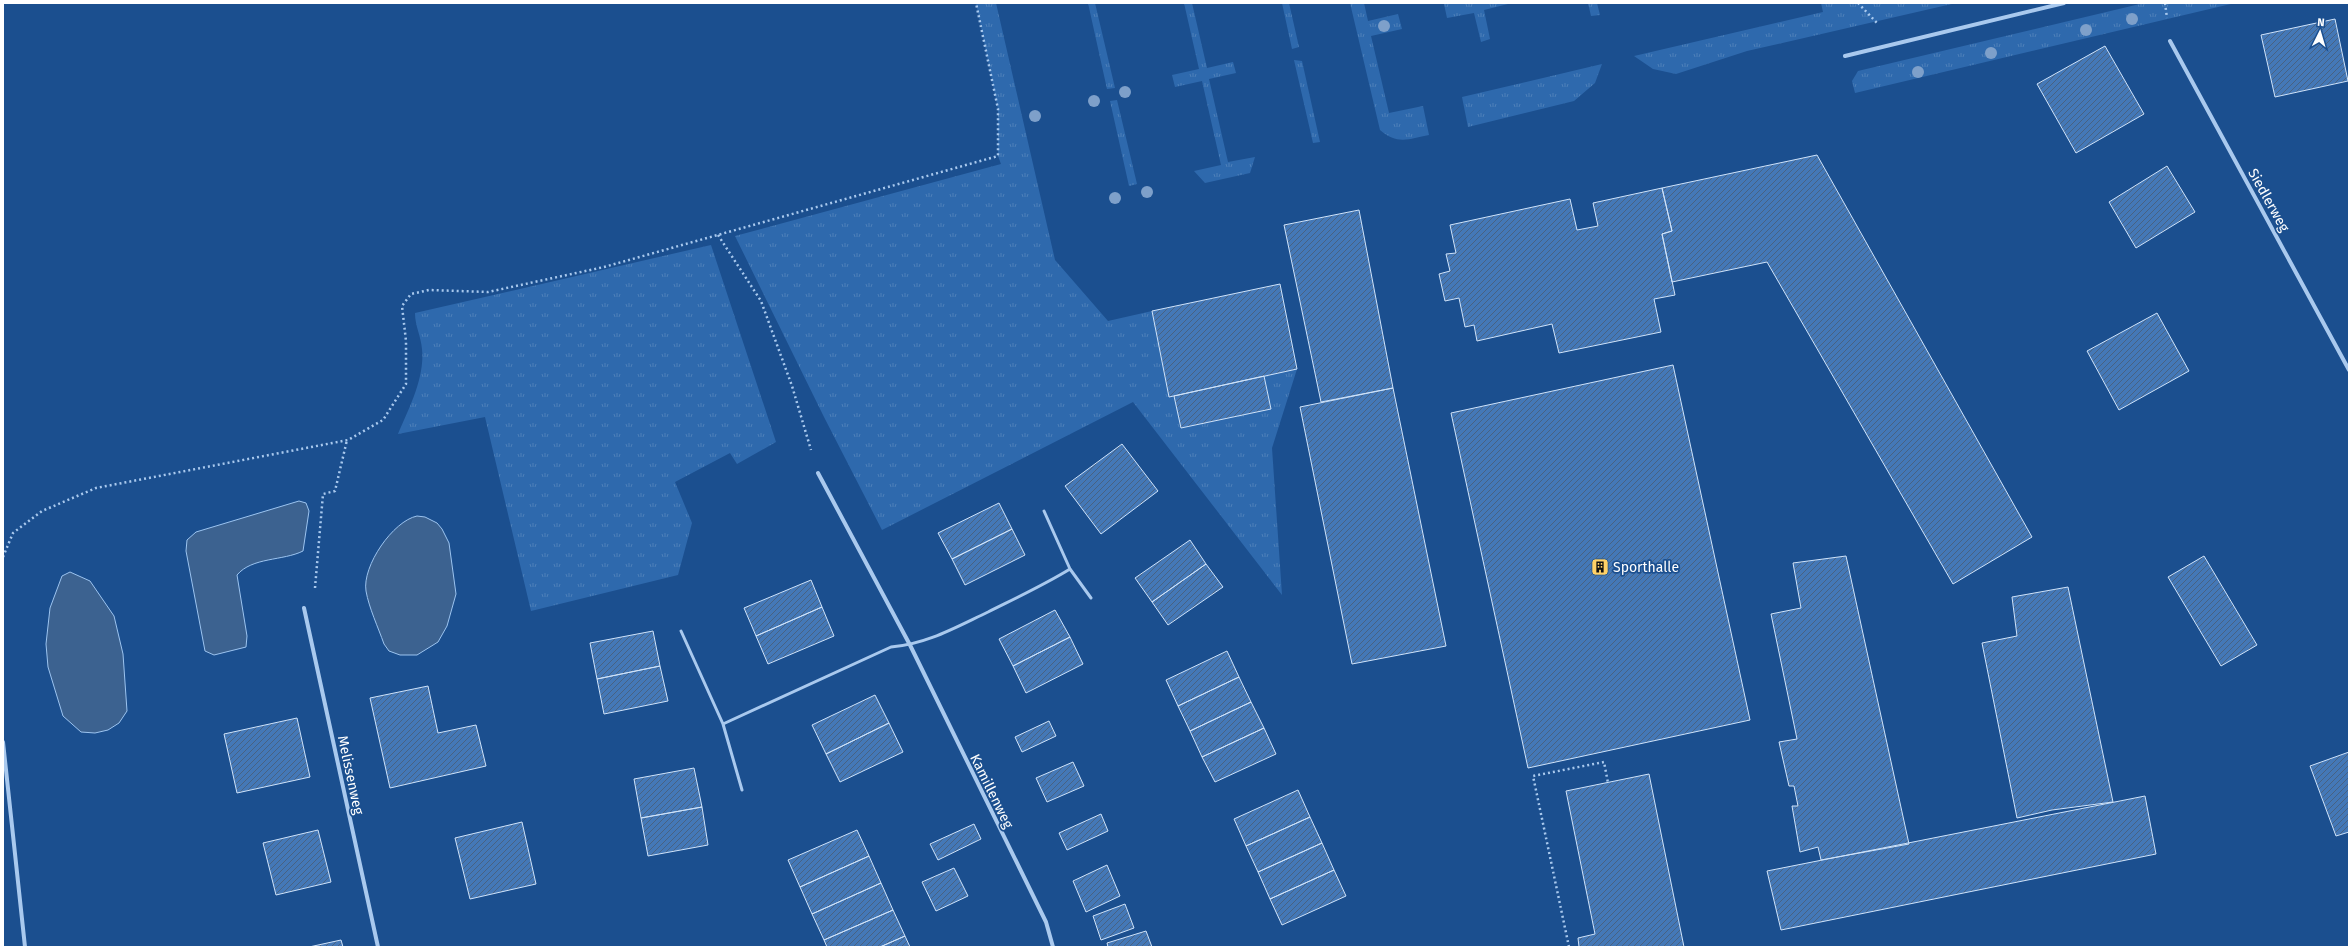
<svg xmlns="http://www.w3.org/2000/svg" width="2352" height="950" font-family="'Fira Sans',sans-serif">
  <defs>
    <pattern id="grass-tufts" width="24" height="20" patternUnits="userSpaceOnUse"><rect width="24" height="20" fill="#2e69ad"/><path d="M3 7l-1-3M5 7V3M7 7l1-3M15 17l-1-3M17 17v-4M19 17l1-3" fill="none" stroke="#4d80b9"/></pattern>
    <pattern id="building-hatch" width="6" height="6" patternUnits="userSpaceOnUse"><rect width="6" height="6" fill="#4478b7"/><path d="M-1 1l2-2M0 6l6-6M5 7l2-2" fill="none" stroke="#486282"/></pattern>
  </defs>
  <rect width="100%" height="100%" fill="#1b4f8f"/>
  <!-- grass -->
  <path fill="url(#grass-tufts)" d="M 976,3 L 996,3 L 1055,260 L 1108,321 L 1152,311 L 1169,396 L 1174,396 L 1181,428 L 1271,409 L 1264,376 L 1297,369 L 1272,448 L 1282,595 L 1133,402 L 882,530 L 824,417 L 735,236 L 1001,164 L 998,156 L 998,109 Z
    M 1088,3 L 1095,3 L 1115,88 L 1107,89 Z
    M 1184,3 L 1192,3 L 1207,68 L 1233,62 L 1236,73 L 1209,79 L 1228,162 L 1255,157 L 1250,173 L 1205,183 L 1194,171 L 1221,165 L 1202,81 L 1175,87 L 1172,75 L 1199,69 Z
    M 1282,3 L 1289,3 L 1299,47 L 1292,49 Z
    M 1350,3 L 1364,3 L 1368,21 L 1398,14 L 1402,29 L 1371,36 L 1389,113 L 1423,106 L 1429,135 C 1409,139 1397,145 1380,130 Z
    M 1512,3 L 1484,10 L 1490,39 L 1481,42 L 1474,13 L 1447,18 L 1444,4 Z
    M 1588,3 L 1597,3 L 1600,15 L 1591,16 Z
    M 1821,3 L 1956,3 L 1747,51 L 1676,74 L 1653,69 L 1634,56 L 1823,12 Z
    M 2144,3 L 2235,3 L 1855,93 L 1852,81 L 1858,71 Z
    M 1294,60 L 1302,61 L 1320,142 L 1313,143 Z
    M 1602,64 L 1595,83 L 1574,101 L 1468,127 L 1462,97 Z
    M 1117,100 L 1137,184 L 1129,186 L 1110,101 Z
    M 711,245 L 776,442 L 737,464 L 730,453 L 675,482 L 692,523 L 678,575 L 531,611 L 485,417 L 398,434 C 409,408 425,378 422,349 C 421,336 415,326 415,313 Z"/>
  <!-- water -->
  <path fill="#3c6290" stroke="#9cc4f0" d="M 299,501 L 306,503 L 309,511 L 303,551 C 283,561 252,557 237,575 L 247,636 L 246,647 L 214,655 L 205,651 L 186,551 L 187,540 L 196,532 Z
    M 417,516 L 425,517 L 437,523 L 442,529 L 449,543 L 456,594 L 447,626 L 438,642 L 417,655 L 400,655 L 389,651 L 384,644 C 378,627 369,608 366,591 C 362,566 393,521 417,516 Z
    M 70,572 L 90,581 L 114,616 L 123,654 L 127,711 L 119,723 L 108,730 L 95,733 L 81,732 L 63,716 L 48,667 L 46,644 L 50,608 L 62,576 Z"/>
  <!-- building -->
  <path fill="url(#building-hatch)" stroke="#cfe3fa" d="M 2335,19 L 2348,81 L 2275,97 L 2261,35 Z
    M 2105,46 L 2144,114 L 2076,153 L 2037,84 Z
    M 1817,155 L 2032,537 L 1953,584 L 1767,262 L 1672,282 L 1662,234 L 1672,231 L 1662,188 Z
    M 2167,166 L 2195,212 L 2136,248 L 2109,202 Z
    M 1662,188 L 1672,231 L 1662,234 L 1675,295 L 1654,299 L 1661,332 L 1559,353 L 1552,324 L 1477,341 L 1474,325 L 1465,327 L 1459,298 L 1445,301 L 1439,274 L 1450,271 L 1446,254 L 1456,253 L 1450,225 L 1570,199 L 1577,230 L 1598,226 L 1593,203 Z
    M 1359,210 L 1393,388 L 1321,402 L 1284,225 Z
    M 1280,284 L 1297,369 L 1169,397 L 1152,311 Z
    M 2157,313 L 2189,371 L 2119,410 L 2087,351 Z
    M 1673,365 L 1750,720 L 1528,768 L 1451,413 Z
    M 1264,376 L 1271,409 L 1181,428 L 1174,396 Z
    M 1393,388 L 1446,646 L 1352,664 L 1300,407 Z
    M 1122,444 L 1158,491 L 1101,534 L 1065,486 Z
    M 999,503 L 1012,529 L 952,559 L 938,533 Z
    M 1012,529 L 1025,555 L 965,585 L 952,559 Z
    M 1190,540 L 1206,564 L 1152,602 L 1135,578 Z
    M 1846,556 L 1909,844 L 1821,860 L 1818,847 L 1800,852 L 1792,806 L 1798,806 L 1794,786 L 1789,786 L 1779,742 L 1797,739 L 1771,614 L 1801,608 L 1793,563 Z
    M 2204,556 L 2257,645 L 2221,666 L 2168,577 Z
    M 1206,564 L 1223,587 L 1168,625 L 1152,602 Z
    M 811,580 L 822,607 L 756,636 L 744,608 Z
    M 2068,587 L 2113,802 L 2052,810 L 2017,818 L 1982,643 L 2017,636 L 2012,597 Z
    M 822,607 L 834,636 L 768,664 L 756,636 Z
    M 1055,610 L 1070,637 L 1013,666 L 999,639 Z
    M 653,631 L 660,666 L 597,679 L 590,643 Z
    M 1070,637 L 1083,664 L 1026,693 L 1013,666 Z
    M 1227,651 L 1239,677 L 1178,706 L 1166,680 Z
    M 660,666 L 668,701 L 604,714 L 597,679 Z
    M 1239,677 L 1251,702 L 1190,731 L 1178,706 Z
    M 428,686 L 438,733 L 476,725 L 486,766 L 390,788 L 370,698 Z
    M 875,695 L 889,723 L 826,754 L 812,725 Z
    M 1251,702 L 1264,728 L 1202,757 L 1190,731 Z
    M 297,718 L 310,777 L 237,793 L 224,734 Z
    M 1049,721 L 1056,736 L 1022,752 L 1015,737 Z
    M 889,723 L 903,752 L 840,782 L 826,754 Z
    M 1264,728 L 1276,754 L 1215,782 L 1202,757 Z
    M 2349,752 L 2349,832 L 2336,836 L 2310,766 Z
    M 1073,762 L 1084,786 L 1047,802 L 1036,778 Z
    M 694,768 L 702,807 L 641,818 L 634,779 Z
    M 1649,774 L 1684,947 L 1579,947 L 1578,938 L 1595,934 L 1566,791 Z
    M 1298,790 L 1310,817 L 1246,846 L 1234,819 Z
    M 2145,796 L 2156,854 L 1781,930 L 1767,871 Z
    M 702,807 L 708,845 L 648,856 L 641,818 Z
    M 1101,814 L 1108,831 L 1067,850 L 1059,833 Z
    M 1310,817 L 1322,843 L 1258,872 L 1246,846 Z
    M 522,822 L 536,884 L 470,899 L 455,838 Z
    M 974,824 L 981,839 L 938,860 L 930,844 Z
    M 318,830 L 331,882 L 276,895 L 263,843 Z
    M 857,830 L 869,856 L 800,887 L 788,860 Z
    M 1322,843 L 1334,870 L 1270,899 L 1258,872 Z
    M 869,856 L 881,883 L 812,914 L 800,887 Z
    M 1107,865 L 1120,896 L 1086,912 L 1073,881 Z
    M 954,868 L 968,896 L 936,911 L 922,882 Z
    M 1334,870 L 1346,896 L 1282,925 L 1270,899 Z
    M 881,883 L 893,910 L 824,940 L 812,914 Z
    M 1125,904 L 1134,928 L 1101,940 L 1093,916 Z
    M 893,910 L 905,936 L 880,947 L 827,947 L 824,940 Z
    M 1146,931 L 1152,947 L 1108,947 L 1107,943 Z
    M 905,936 L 910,947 L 880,947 Z
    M 341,940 L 343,947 L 309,947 Z"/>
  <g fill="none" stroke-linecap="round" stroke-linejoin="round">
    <!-- path -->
    <path stroke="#a9c9ee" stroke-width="2.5" stroke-dasharray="2 3" stroke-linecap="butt" d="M 1858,3 L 1877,23
      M 2165,3 L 2167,18
      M 718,235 L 761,301 L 792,386 L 811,450
      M 3,557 L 13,533 L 42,511 L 96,488 L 348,440 L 383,420 L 406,384 L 406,341 L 402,306 L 411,294 L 429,290 L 488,292 L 604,267 L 998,156 L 998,109 L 976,3
      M 315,588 L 323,494 L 335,491 L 347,440
      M 1569,947 L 1533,776 L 1604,762 L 1608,783"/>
    <!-- lane -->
    <path stroke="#a9c9ee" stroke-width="3" d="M 1044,511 L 1070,569 L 1091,598
      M 681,631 L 723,724 L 742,790
      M 723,724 L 891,647 C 927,644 956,627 988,612 C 1016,598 1044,585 1070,569"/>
    <!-- street -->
    <path stroke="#a9c9ee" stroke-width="4" d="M 2170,41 L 2349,370
      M 1845,56 L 2064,3
      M 818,473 L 910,645 L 1046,922 L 1053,947
      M 304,608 L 378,947
      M 3,742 L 25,947"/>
  </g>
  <!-- trees -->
  <g fill="#7ea0ca">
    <circle cx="2132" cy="19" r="6"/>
    <circle cx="1384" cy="26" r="6"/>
    <circle cx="2086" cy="30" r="6"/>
    <circle cx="1991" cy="53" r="6"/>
    <circle cx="1918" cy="72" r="6"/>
    <circle cx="1125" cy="92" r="6"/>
    <circle cx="1094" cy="101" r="6"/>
    <circle cx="1035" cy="116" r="6"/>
    <circle cx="1147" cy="192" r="6"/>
    <circle cx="1115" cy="198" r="6"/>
  </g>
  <!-- icons -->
  <defs>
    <symbol id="building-square" viewBox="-11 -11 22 22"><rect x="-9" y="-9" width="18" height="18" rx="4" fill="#ffd166" stroke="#1b4f8f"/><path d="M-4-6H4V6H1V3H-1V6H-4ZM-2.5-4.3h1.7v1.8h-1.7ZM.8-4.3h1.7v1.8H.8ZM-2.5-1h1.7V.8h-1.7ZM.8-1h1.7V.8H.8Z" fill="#111"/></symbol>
  </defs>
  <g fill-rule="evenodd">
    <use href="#building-square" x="1590" y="557" width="20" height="20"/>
  </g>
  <g text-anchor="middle" stroke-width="3.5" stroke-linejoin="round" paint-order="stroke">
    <!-- street labels -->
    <g font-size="14" fill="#fff" stroke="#1b4f8f">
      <text transform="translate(2269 200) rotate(61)" y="5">Siedlerweg</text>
      <text transform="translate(351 775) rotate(78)" y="5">Melissenweg</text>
      <text transform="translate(992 791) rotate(64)" y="5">Kamillenweg</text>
    </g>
    <!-- poi labels -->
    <g font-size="14" fill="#fff" stroke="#1b4f8f" text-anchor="start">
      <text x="1613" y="572">Sporthalle</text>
    </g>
  </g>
  <!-- border -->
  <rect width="2352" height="950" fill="none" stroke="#ffffff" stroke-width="8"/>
  <!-- north arrow -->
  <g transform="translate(2320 32) rotate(5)" stroke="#1b4f8f" stroke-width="3" paint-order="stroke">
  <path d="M0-3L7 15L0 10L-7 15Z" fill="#ffffff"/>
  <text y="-6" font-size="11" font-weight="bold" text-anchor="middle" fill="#ffffff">N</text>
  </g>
</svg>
